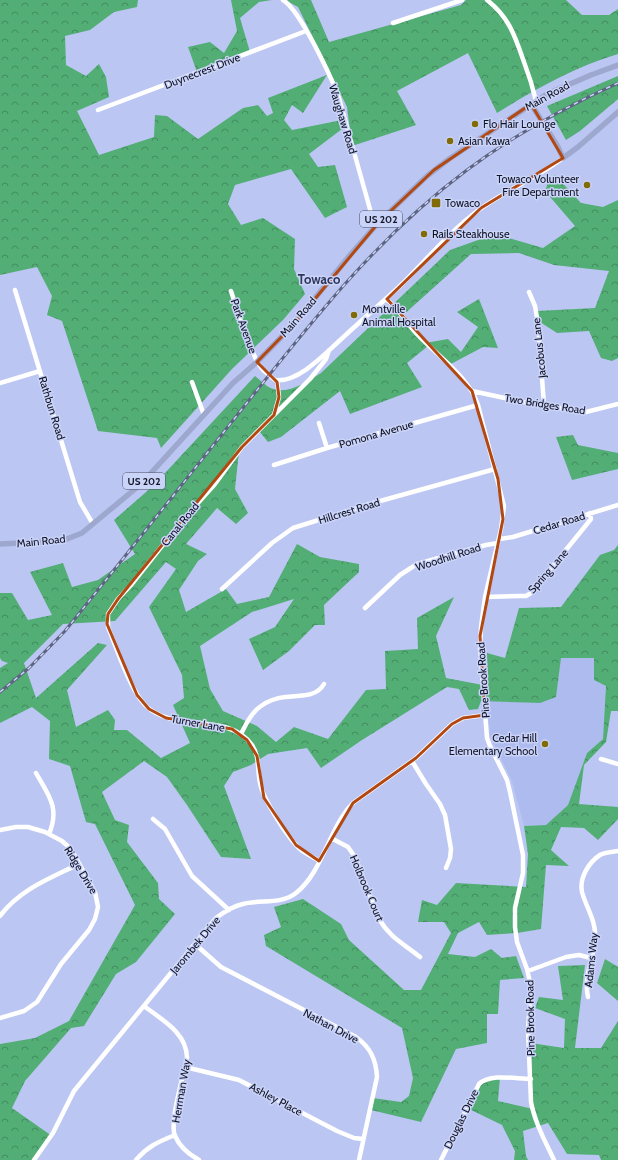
<svg xmlns="http://www.w3.org/2000/svg" width="618" height="1160" font-family="Cabin,sans-serif">
  <defs>
    <pattern id="forest-crowns" width="20" height="18" patternUnits="userSpaceOnUse"><rect width="20" height="18" fill="#52ae75"/><path d="M2 6a3 3 0 1 1 6 0M12 15a3 3 0 1 1 6 0" fill="none" stroke="#438c60"/></pattern>
  </defs>
  <rect width="100%" height="100%" fill="#bbc6f3"/>
  <!-- built -->
  <path fill="#aebbee" d="M 561,658 L 594,658 L 594,680 L 606,686 L 603,739 L 587,753 L 568,805 L 546,825 L 524,826 L 512,781 L 490,736 L 487,701 L 540,703 Z"/>
  <!-- forest -->
  <path fill="url(#forest-crowns)" fill-rule="evenodd" d="M 0,0 L 138,0 L 137,7 L 114,12 L 90,30 L 65,36 L 66,65 L 86,76 L 99,64 L 106,77 L 109,97 L 77,111 L 99,155 L 154,137 L 155,115 L 167,116 L 198,139 L 243,108 L 258,105 L 267,116 L 273,113 L 268,98 L 327,75 L 303,113 L 292,105 L 284,120 L 292,130 L 342,120 L 342,129 L 309,154 L 318,167 L 335,165 L 347,207 L 325,218 L 291,169 L 235,185 L 228,204 L 241,225 L 263,218 L 295,239 L 294,269 L 305,294 L 283,320 L 232,369 L 161,448 L 157,438 L 98,431 L 62,321 L 47,315 L 52,296 L 37,267 L 0,275 Z
    M 231,0 L 272,0 L 259,2 L 240,18 L 250,52 L 197,72 L 188,47 L 210,42 L 224,53 L 237,31 Z
    M 285,0 L 311,0 L 329,42 L 461,5 L 466,0 L 566,0 L 582,15 L 609,15 L 618,9 L 618,54 C 575,67 535,89 497,113 L 468,53 L 397,91 L 416,125 L 352,146 L 347,107 L 298,7 Z
    M 618,76 L 618,99 L 580,131 L 566,140 L 547,106 Z
    M 555,175 L 581,203 L 603,207 L 618,200 L 618,358 L 612,361 L 601,358 L 589,331 L 557,333 L 540,322 L 537,311 L 595,308 L 609,271 L 554,265 L 519,253 L 471,254 L 401,317 L 425,343 L 448,339 L 461,352 L 478,327 L 457,312 L 479,299 L 498,348 L 483,347 L 449,365 L 428,346 L 407,363 L 422,387 L 350,414 L 340,391 L 281,437 L 268,442 L 259,431 L 239,451 L 235,489 L 248,513 L 236,524 L 217,508 L 186,544 L 207,554 L 198,561 L 179,590 L 186,612 L 226,589 L 237,604 L 269,597 L 297,544 L 320,557 L 359,564 L 359,572 L 324,605 L 325,625 L 315,625 L 289,651 L 263,670 L 249,639 L 275,627 L 294,599 L 252,612 L 200,646 L 210,689 L 223,711 L 257,726 L 276,742 L 294,727 L 328,739 L 366,690 L 386,689 L 385,651 L 418,649 L 417,618 L 454,597 L 436,636 L 446,678 L 488,686 L 487,653 L 505,658 L 519,608 L 561,607 L 600,555 L 614,550 L 618,545 L 618,711 L 611,711 L 606,742 L 584,765 L 579,804 L 618,807 L 618,819 L 598,840 L 584,828 L 561,827 L 551,850 L 569,866 L 546,865 L 541,929 L 517,933 L 487,935 L 479,922 L 458,933 L 448,954 L 475,957 L 491,949 L 502,958 L 516,956 L 524,978 L 500,980 L 498,1014 L 487,1014 L 487,1043 L 456,1049 L 421,1122 L 371,1110 L 373,1098 L 401,1102 L 409,1096 L 413,1078 L 402,1028 L 266,946 L 264,935 L 281,927 L 274,907 L 303,899 L 341,924 L 349,940 L 404,990 L 421,990 L 451,933 L 444,922 L 418,922 L 422,900 L 437,905 L 456,883 L 526,887 L 528,854 L 524,826 L 546,825 L 568,805 L 587,753 L 603,739 L 606,686 L 594,680 L 594,658 L 561,658 L 556,697 L 540,703 L 481,701 L 478,709 L 469,710 L 459,689 L 447,687 L 362,740 L 321,768 L 307,748 L 268,754 L 251,765 L 233,772 L 224,786 L 251,859 L 221,857 L 187,805 L 167,777 L 144,761 L 102,792 L 115,820 L 129,825 L 127,842 L 158,883 L 159,899 L 175,914 L 136,962 L 116,974 L 84,1026 L 71,1028 L 25,1081 L 12,1108 L 52,1136 L 33,1160 L 0,1160 L 0,1044 L 35,1038 L 69,1021 L 135,905 L 95,824 L 86,822 L 70,766 L 49,759 L 50,721 L 32,707 L 0,723 L 0,668 L 8,663 L 2,661 L 0,658 L 0,593 L 12,593 L 28,620 L 52,615 L 30,572 L 63,563 L 72,587 L 98,580 L 135,554 L 114,520 L 153,486 L 255,376 C 259,379 263,383 267,386 C 285,398 306,382 321,373 L 450,250 L 495,234 L 543,248 L 575,226 L 545,191 L 550,178 ZM 166,562 L 176,569 L 149,607 L 182,675 L 184,698 L 173,705 L 190,743 L 161,758 L 127,730 L 114,730 L 115,720 L 108,710 L 76,727 L 67,690 L 107,645 L 98,643 L 36,698 L 24,663 L 63,624 L 115,621 Z
    M 573,435 L 578,445 L 618,453 L 618,469 L 572,480 L 556,437 Z
    M 605,959 L 618,967 L 618,1001 L 597,983 Z
    M 585,965 L 575,1048 L 601,1048 L 618,1021 L 618,1160 L 601,1160 L 599,1155 L 567,1154 L 548,1123 L 523,1131 L 526,1156 L 528,1160 L 514,1160 L 515,1151 L 502,1125 L 467,1108 L 484,1080 L 500,1077 L 498,1101 L 533,1109 L 531,1043 L 564,1048 L 565,1019 L 535,1008 L 539,997 L 563,1000 L 558,966 Z"/>
  <g fill="none" stroke-linecap="round" stroke-linejoin="round">
    <!-- minor -->
    <path stroke="#fff" stroke-width="4.5" d="M 283,0 C 300,10 330,75 338,95 L 375,227
      M 487,0 C 509,17 515,36 524,62 C 529,75 533,88 536,101
      M 393,23 L 462,0
      M 98,110 L 306,31
      M 15,290 L 80,502 L 93,524
      M 231,291 L 244,331 L 257,362 L 263,370 L 275,380 C 296,383 321,358 336,344 C 358,323 381,304 403,283 C 428,258 451,230 480,209 C 506,190 537,178 563,158
      M 529,292 L 535,306 L 538,324 L 544,405
      M 386,299 C 398,308 406,322 416,333 C 436,355 469,376 478,405 L 504,506 L 501,529 L 485,597 L 481,627 L 480,649 L 487,738 L 490,746 L 507,780 L 510,792 L 523,855 L 523,873 L 515,908 L 515,927 L 517,942 L 527,969 L 531,987 L 528,1030 L 531,1102 C 535,1123 545,1141 554,1160
      M 192,382 L 204,415
      M 0,383 L 40,371
      M 472,391 L 533,404 L 586,412 L 618,404
      M 274,415 L 279,397 L 277,380
      M 319,423 L 327,448
      M 274,465 L 327,448 L 478,405
      M 499,539 L 513,537 L 618,505
      M 222,589 L 272,543 L 293,528 L 373,503 L 495,469
      M 485,597 L 521,596 L 526,596 L 531,593 L 591,519 L 590,513
      M 365,608 L 400,575 L 417,564 L 486,545 L 498,543
      M 241,734 C 246,724 251,713 261,706 C 268,701 276,698 285,697 C 299,695 316,698 324,684
      M 601,759 L 618,764
      M 412,761 L 426,784 L 440,804 L 445,815 L 451,849 L 450,858 L 446,868
      M 36,773 C 49,796 60,808 49,834
      M 153,819 L 165,829 L 192,876 L 229,910
      M 0,830 L 16,827 L 28,827 L 45,832 L 62,841 L 71,849 L 95,892 L 98,907 L 95,919 L 89,930 L 61,964 L 37,1002 L 24,1011 L 0,1018
      M 331,838 L 348,847 L 355,857 L 379,919 C 391,939 403,943 420,957
      M 319,861 C 313,857 306,854 301,850 C 288,839 263,799 260,783 C 257,769 260,757 252,745 C 227,711 174,733 146,706 C 131,692 116,647 108,627 L 108,614 L 118,599 L 131,585 L 181,522 L 215,484 L 242,447 L 310,379 L 326,359 L 329,350
      M 0,916 C 20,889 51,878 79,864
      M 195,944 L 221,967 L 356,1037 C 370,1047 376,1059 377,1077 L 359,1160
      M 528,971 L 566,957 L 579,955 L 591,958
      M 588,997 C 583,974 595,958 595,936 C 596,921 586,907 582,892 C 579,878 589,862 600,855 C 605,852 613,852 618,851
      M 144,1006 C 162,1020 186,1032 187,1057 C 184,1074 169,1123 175,1136 C 180,1147 190,1155 199,1160
      M 185,1067 L 239,1080 L 337,1131 L 354,1138 L 363,1139
      M 34,1160 L 53,1133 L 74,1091 L 216,918 C 224,912 233,906 243,904 C 260,899 281,905 296,893 C 323,872 329,827 353,803 L 416,758 L 452,724 L 463,718 L 485,715
      M 136,1160 C 148,1146 158,1142 175,1135
      M 441,1160 L 479,1084 C 491,1073 516,1079 531,1079"/>
    <!-- major -->
    <path stroke="#9ea7ce" stroke-width="5.5" d="M 531,104 L 557,145 L 563,158 L 578,147 L 618,112
      M 0,544 L 62,541 L 82,533 L 141,484 L 233,383 L 257,362 L 294,324 L 350,255 L 379,222 L 427,176 L 449,159 L 547,94 L 591,75 L 618,65"/>
    <defs>
      <path id="rail" d="M 0,692 L 29,668 L 65,631 C 127,554 188,477 250,399 C 317,315 380,235 467,170 C 514,135 565,107 618,83"/>
    </defs>
    <!-- rail casing -->
    <use href="#rail" stroke="#5d6481" stroke-width="3"/>
    <!-- rail -->
    <use href="#rail" stroke="#cad3f8" stroke-width="1.5" stroke-dasharray="4.5" stroke-linecap="butt"/>
  </g>
  <!-- marked area -->
  <path fill="none" stroke="#b24812" stroke-width="3" stroke-linejoin="round" d="M 531,104 L 563,158 L 481,208 L 387,299 L 472,391 L 498,479 L 503,519 L 480,636 L 485,715 L 463,718 L 452,724 L 416,758 L 353,803 L 319,861 L 296,845 L 264,798 L 257,756 L 247,740 L 232,729 L 166,718 L 149,709 L 137,695 L 107,624 L 108,614 L 118,599 L 242,447 L 274,415 L 279,397 L 277,382 L 257,362 L 294,324 L 379,222 L 434,170 Z"/>
  <!-- markers -->
  <g fill="#816b04" stroke="#cad3f8" stroke-width="1.5">
    <circle cx="475" cy="124" r="4"/>
    <circle cx="450" cy="141" r="4"/>
    <circle cx="587" cy="185" r="4"/>
    <rect x="431" y="198" width="10" height="10" rx="2"/>
    <circle cx="424" cy="234" r="4"/>
    <circle cx="354" cy="315" r="4"/>
    <circle cx="545" cy="744" r="4"/>
  </g>
  <g text-anchor="middle" stroke-width="3" stroke-linejoin="round" paint-order="stroke">
    <!-- shield labels -->
    <g fill="#cad3f8" stroke="#484d63" stroke-width="1">
      <rect x="360" y="211" width="42" height="16" rx="3"/>
      <rect x="123" y="473" width="42" height="16" rx="3"/>
    </g>
    <g font-size="10" font-weight="bold" fill="#101323">
      <text x="381" y="223">US 202</text>
      <text x="144" y="485">US 202</text>
    </g>
    <!-- street labels -->
    <g font-size="11" fill="#101323" stroke="#cad3f8">
      <text transform="translate(202 71) rotate(-21)" y="4">Duynecrest Drive</text>
      <text transform="translate(547 96) rotate(-29)" y="4">Main Road</text>
      <text transform="translate(343 119) rotate(73)" y="4">Waughaw Road</text>
      <text transform="translate(298 317) rotate(-49)" y="4">Main Road</text>
      <text transform="translate(244 326) rotate(70)" y="4">Park Avenue</text>
      <text transform="translate(539 348) rotate(-96)" y="4">Jacobus Lane</text>
      <text transform="translate(545 404) rotate(9)" y="4">Two Bridges Road</text>
      <text transform="translate(52 408) rotate(73)" y="4">Rathbun Road</text>
      <text transform="translate(376 434) rotate(-16)" y="4">Pomona Avenue</text>
      <text transform="translate(349 511) rotate(-17)" y="4">Hillcrest Road</text>
      <text transform="translate(559 523) rotate(-17)" y="4">Cedar Road</text>
      <text transform="translate(180 524) rotate(-51)" y="4">Canal Road</text>
      <text transform="translate(41 541) rotate(-6)" y="4">Main Road</text>
      <text transform="translate(448 557) rotate(-18)" y="4">Woodhill Road</text>
      <text transform="translate(548 571) rotate(-49)" y="4">Spring Lane</text>
      <text transform="translate(483 680) rotate(-94)" y="4">Pine Brook Road</text>
      <text transform="translate(198 723) rotate(10)" y="4">Turner Lane</text>
      <text transform="translate(81 870) rotate(59)" y="4">Ridge Drive</text>
      <text transform="translate(367 888) rotate(67)" y="4">Holbrook Court</text>
      <text transform="translate(195 945) rotate(-50)" y="4">Jarombek Drive</text>
      <text transform="translate(591 960) rotate(-84)" y="4">Adams Way</text>
      <text transform="translate(530 1018) rotate(-91)" y="4">Pine Brook Road</text>
      <text transform="translate(331 1026) rotate(28)" y="4">Nathan Drive</text>
      <text transform="translate(181 1091) rotate(-80)" y="4">Herrman Way</text>
      <text transform="translate(276 1099) rotate(28)" y="4">Ashley Place</text>
      <text transform="translate(461 1119) rotate(-64)" y="4">Douglas Drive</text>
    </g>
    <!-- poi labels -->
    <g font-size="11" fill="#101323" stroke="#cad3f8" text-anchor="start">
      <text x="483" y="128">Flo Hair Lounge</text>
      <text x="458" y="145">Asian Kawa</text>
      <text x="579" y="183" text-anchor="end">Towaco Volunteer<tspan x="579" dy="13">Fire Department</tspan></text>
      <text x="445" y="207">Towaco</text>
      <text x="432" y="238">Rails Steakhouse</text>
      <text x="362" y="313">Montville<tspan x="362" dy="13">Animal Hospital</tspan></text>
      <text x="537" y="742" text-anchor="end">Cedar Hill<tspan x="537" dy="13">Elementary School</tspan></text>
    </g>
    <!-- quarter labels -->
    <g font-size="13" font-weight="bold" fill="#31385d" stroke="#cad3f8">
      <text x="319" y="284">Towaco</text>
    </g>
  </g>
</svg>
